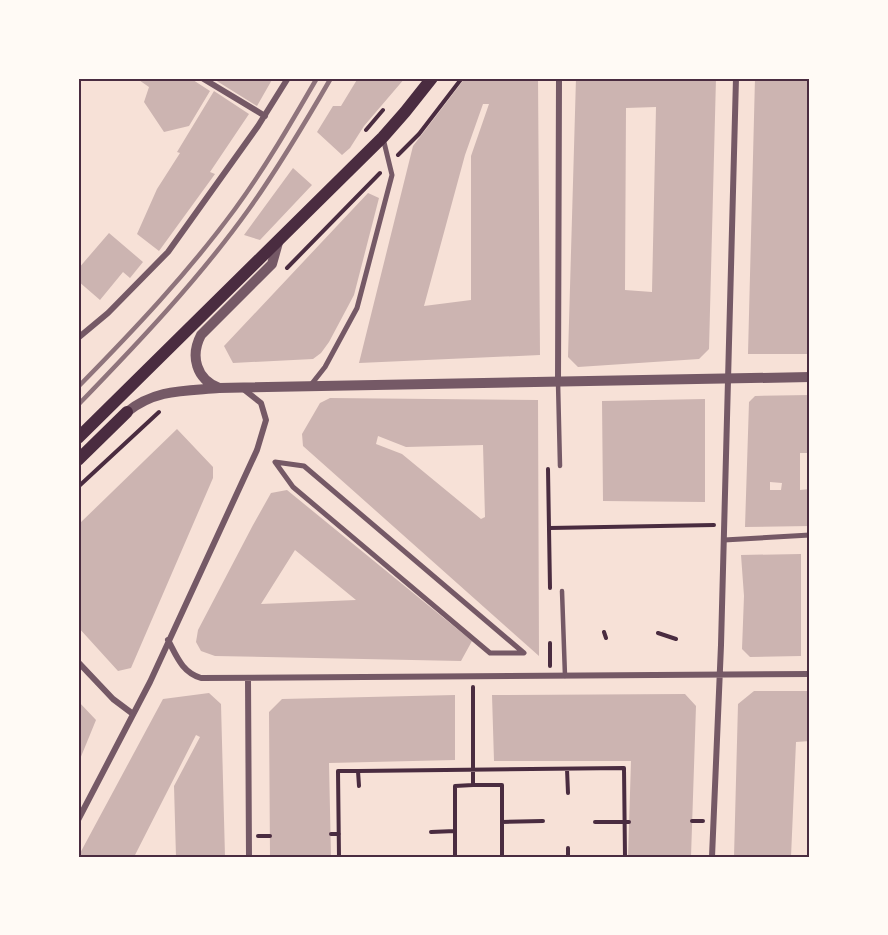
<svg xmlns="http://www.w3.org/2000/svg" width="888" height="935" font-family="'IBM Plex Sans',sans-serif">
  <rect width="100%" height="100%" fill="#f7e1d7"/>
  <!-- building -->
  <path fill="#ccb4b1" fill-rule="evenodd" d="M 136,78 L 190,78 L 210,91 L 189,126 L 164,132 L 144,102 L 149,87 Z
    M 212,78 L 273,78 L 257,106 Z
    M 358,78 L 405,78 L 364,126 L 350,148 L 342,155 L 317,132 L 333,106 L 341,106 Z
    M 465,78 L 538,78 L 540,355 L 359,363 L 413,146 ZM 483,104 L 489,104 L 471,156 L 471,300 L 424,306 L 465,155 Z
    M 576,78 L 716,78 L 709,349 L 699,359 L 578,367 L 568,357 ZM 656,107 L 652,292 L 625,290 L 626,108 Z
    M 755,78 L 810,78 L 810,354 L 748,354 Z
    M 214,91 L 249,114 L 210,172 L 215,174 L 159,251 L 137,234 L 157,189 L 180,153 L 177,152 Z
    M 293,168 L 312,185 L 260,240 L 244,235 Z
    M 368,193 L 379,198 L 354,295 L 329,342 L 321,353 L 313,359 L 233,363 L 224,346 Z
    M 109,233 L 143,262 L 130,278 L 123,272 L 100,300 L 78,281 L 78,269 Z
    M 810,395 L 810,453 L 800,453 L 800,490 L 810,489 L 810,526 L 745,527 L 749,402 L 755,396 ZM 770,482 L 782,483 L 781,490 L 770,490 Z
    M 330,398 L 538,400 L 539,656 L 303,446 L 302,434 L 320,403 ZM 378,436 L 406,447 L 483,445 L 485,517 L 481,519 L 402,454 L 376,444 Z
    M 705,399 L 705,502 L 603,501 L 602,401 Z
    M 177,429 L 213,467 L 213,478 L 131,668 L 118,671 L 78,627 L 78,525 Z
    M 287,490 L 472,641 L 461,661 L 215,656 L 201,651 L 196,642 L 198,630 L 253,525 L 271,493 ZM 295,550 L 356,600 L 261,604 Z
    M 801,554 L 801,656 L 750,657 L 742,649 L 744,596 L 741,555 Z
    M 754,691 L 810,691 L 810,741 L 796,742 L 791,857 L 734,857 L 738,704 Z
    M 209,693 L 221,704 L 225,857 L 176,857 L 174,786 L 200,737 L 196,735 L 134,857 L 78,857 L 163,699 Z
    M 685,694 L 696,706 L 691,857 L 628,857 L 631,761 L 494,761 L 492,695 Z
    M 455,695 L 455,760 L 329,763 L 331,857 L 270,857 L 269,712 L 282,699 Z
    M 78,701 L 96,720 L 78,764 Z"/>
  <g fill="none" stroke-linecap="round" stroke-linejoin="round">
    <!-- path -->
    <path stroke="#4a2c40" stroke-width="4" d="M 366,130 L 383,110
      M 398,155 L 419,134 L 462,78
      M 287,268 L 380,173
      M 548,469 L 550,588
      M 78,487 L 159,412
      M 550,528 L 714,525
      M 604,632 L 606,638
      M 658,633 L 676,639
      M 550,643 L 550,666
      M 567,769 L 568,793
      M 358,771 L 624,768 L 625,857
      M 473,785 L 502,785 L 502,857 L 477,857
      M 692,821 L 703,821
      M 502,822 L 543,821
      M 595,822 L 629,822
      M 431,832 L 455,831
      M 331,834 L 339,834
      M 258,836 L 270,836
      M 568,848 L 568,857
      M 339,857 L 338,771 L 358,771 L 359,786
      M 455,857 L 455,786 L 473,785 L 473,687"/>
    <!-- service -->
    <path stroke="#755966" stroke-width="4.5" d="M 558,382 L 560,466
      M 562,591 L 565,676"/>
    <!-- pedestrian -->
    <path stroke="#755966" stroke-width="5" d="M 310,386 L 325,367 L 357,308 L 392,175 L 383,138
      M 275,462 L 304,466 L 524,653 L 490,653 L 293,487 Z
      M 724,540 L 810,535"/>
    <!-- minor -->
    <path stroke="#755966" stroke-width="6" d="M 202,78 L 265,116
      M 78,338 L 108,313 L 168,252 L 258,126 L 288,78
      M 558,382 L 559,78
      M 168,640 C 177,657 182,672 201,678 L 810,674
      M 78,662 L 113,699 L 133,714
      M 248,678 L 249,857
      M 78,820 L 150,682 L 257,450 L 266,420 L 261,403 L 242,388
      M 712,857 L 721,645 L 736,78"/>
    <!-- tertiary -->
    <path stroke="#755966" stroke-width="10" d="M 219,388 C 196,379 190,356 201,335 L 272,264 L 279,239
      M 127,412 C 155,389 185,391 219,388 L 810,377"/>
    <!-- secondary -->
    <path stroke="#4a2c40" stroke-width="12" d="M 78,438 L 383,137 L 405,112 L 432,78
      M 78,460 L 127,412"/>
    <!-- rail -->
    <path stroke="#8f747c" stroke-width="4.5" d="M 78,387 C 133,331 188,273 235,209 C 265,168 291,123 317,78
      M 78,405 C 138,343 199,279 249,209 C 279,167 305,123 331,78"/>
  </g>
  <!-- border -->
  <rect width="888" height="935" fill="none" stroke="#fffaf5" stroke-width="159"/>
  <rect x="80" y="80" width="728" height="776" fill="none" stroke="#4a2c40" stroke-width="2"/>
</svg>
